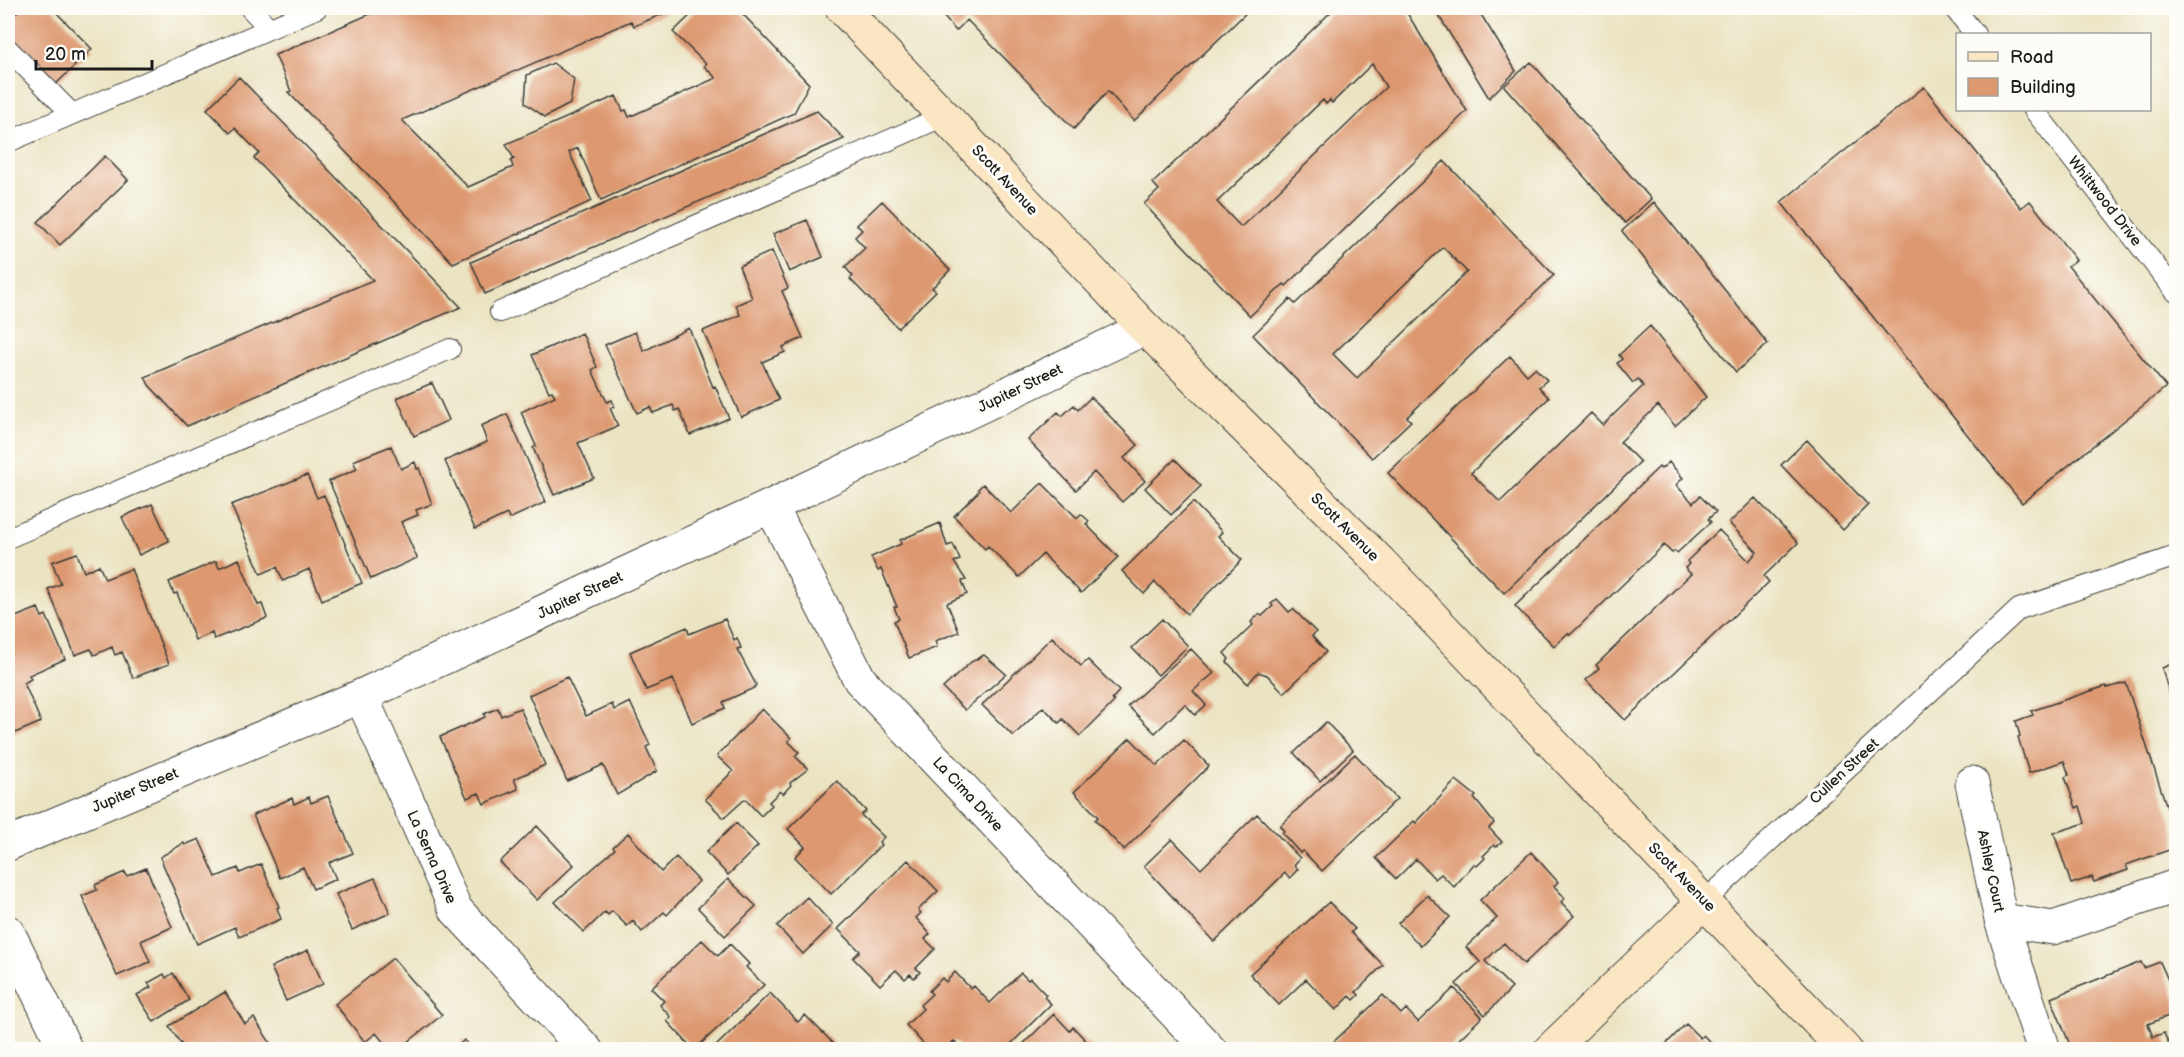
<svg xmlns="http://www.w3.org/2000/svg" width="2184" height="1057" font-family="'Balsamiq Sans',sans-serif">
  <rect width="100%" height="100%" fill="#fdfcf7"/>
  <filter id="ink" filterUnits="userSpaceOnUse"><feTurbulence type="fractalNoise" baseFrequency=".0167" numOctaves="2"/><feDisplacementMap in="SourceGraphic" scale="12" xChannelSelector="R" yChannelSelector="G"/><feConvolveMatrix kernelMatrix="1 2 1 2 8 2 1 2 1" color-interpolation-filters="sRGB"/></filter>
  <filter id="wash" filterUnits="userSpaceOnUse"><feTurbulence type="fractalNoise" baseFrequency=".008" numOctaves="4" result="noise"/><feDisplacementMap in="SourceGraphic" scale="24" xChannelSelector="R" yChannelSelector="G"/><feGaussianBlur stdDeviation="1.35" result="paint"/><feColorMatrix in="noise" values="0 0 0 0 0 0 0 0 0 0 0 0 0 0 0 0 0 1.4 0 .05"/><feComposite in="paint" operator="in"/></filter>
  <g filter="url(#wash)">
    <rect width="100%" height="100%" fill="#ebe4c3"/>
    <g id="blocks">
      <!-- building -->
      <path fill="#dd986f" fill-rule="evenodd" d="M 21,8 L 52,8 L 92,49 L 53,87 L 8,41 L 9,20 Z
        M 384,8 L 677,8 L 634,26 L 631,21 L 402,120 L 468,187 L 513,167 L 511,161 L 514,159 L 506,144 L 616,96 L 623,111 L 626,110 L 629,117 L 716,78 L 704,66 L 706,64 L 673,32 L 698,8 L 737,8 L 809,84 L 794,113 L 601,200 L 578,148 L 569,152 L 592,201 L 453,263 L 288,92 L 291,91 L 275,55 Z
        M 936,8 L 1251,8 L 1134,121 L 1108,91 L 1074,129 L 967,20 L 956,31 Z
        M 1335,8 L 1404,8 L 1467,111 L 1286,286 L 1284,284 L 1250,316 L 1144,204 L 1159,190 L 1153,183 ZM 1372,64 L 1386,87 L 1241,227 L 1217,202 L 1323,100 L 1326,104 L 1330,100 L 1332,103 Z
        M 1434,8 L 1477,8 L 1516,71 L 1489,98 Z
        M 1531,62 L 1651,199 L 1625,223 L 1504,86 Z
        M 553,63 L 574,79 L 570,104 L 545,117 L 525,103 L 527,75 Z
        M 239,77 L 461,307 L 187,426 L 149,385 L 145,377 L 373,280 L 254,158 L 259,153 L 235,128 L 230,133 L 207,109 Z
        M 1924,87 L 2021,208 L 2030,201 L 2076,260 L 2068,266 L 2166,387 L 2022,503 L 1781,202 Z
        M 817,111 L 844,139 L 485,294 L 471,262 Z
        M 105,156 L 128,180 L 60,245 L 38,222 Z
        M 1444,161 L 1554,275 L 1407,417 L 1411,421 L 1372,458 L 1253,335 L 1290,299 L 1295,304 ZM 1443,247 L 1467,272 L 1357,378 L 1333,354 Z
        M 882,201 L 950,270 L 932,288 L 936,291 L 898,328 L 850,279 L 853,276 L 845,267 L 865,248 L 855,237 L 862,230 L 857,225 Z
        M 1654,202 L 1768,344 L 1736,372 L 1622,231 Z
        M 807,220 L 823,257 L 789,272 L 773,234 Z
        M 772,251 L 788,288 L 782,291 L 803,338 L 783,347 L 785,352 L 762,362 L 779,400 L 741,417 L 703,331 L 740,315 L 736,305 L 752,298 L 739,266 Z
        M 1650,326 L 1706,397 L 1675,426 L 1658,405 L 1620,442 L 1640,462 L 1504,593 L 1388,473 L 1510,356 L 1527,375 L 1535,368 L 1547,380 L 1539,387 L 1549,398 L 1471,473 L 1500,502 L 1591,413 L 1603,425 L 1643,386 L 1638,379 L 1633,383 L 1617,363 L 1622,359 L 1619,355 Z
        M 689,328 L 713,387 L 715,386 L 729,418 L 690,435 L 679,409 L 675,411 L 673,405 L 653,413 L 650,407 L 637,413 L 605,345 L 635,332 L 644,351 Z
        M 582,333 L 597,367 L 592,370 L 607,402 L 612,400 L 614,406 L 610,408 L 618,426 L 578,443 L 594,478 L 554,495 L 533,448 L 536,446 L 521,412 L 555,396 L 552,391 L 549,392 L 532,355 Z
        M 432,383 L 449,420 L 414,436 L 397,398 Z
        M 1091,397 L 1138,445 L 1124,458 L 1145,481 L 1122,502 L 1094,472 L 1076,490 L 1028,440 L 1058,412 L 1062,416 L 1074,405 L 1078,410 Z
        M 507,414 L 546,502 L 509,519 L 507,514 L 475,529 L 445,461 L 487,442 L 481,426 Z
        M 1807,440 L 1868,505 L 1843,530 L 1781,465 Z
        M 391,446 L 401,469 L 415,462 L 417,469 L 419,468 L 432,504 L 416,510 L 418,515 L 401,522 L 417,558 L 371,579 L 329,481 L 357,469 L 353,461 Z
        M 1175,459 L 1201,486 L 1171,515 L 1145,488 Z
        M 1669,462 L 1683,478 L 1676,485 L 1693,503 L 1700,496 L 1716,512 L 1708,519 L 1711,522 L 1677,553 L 1675,551 L 1672,553 L 1664,545 L 1570,635 L 1568,633 L 1554,646 L 1515,606 L 1659,467 L 1661,469 Z
        M 307,475 L 317,498 L 324,495 L 362,583 L 322,600 L 309,569 L 283,581 L 277,567 L 261,574 L 231,505 Z
        M 1042,483 L 1077,518 L 1081,514 L 1089,521 L 1086,524 L 1118,557 L 1081,593 L 1043,554 L 1019,577 L 988,546 L 985,549 L 954,516 L 979,491 L 978,489 L 983,484 L 1011,513 Z
        M 1755,498 L 1798,543 L 1764,576 L 1769,582 L 1625,720 L 1586,680 L 1599,668 L 1596,665 L 1691,574 L 1685,568 L 1689,564 L 1687,561 L 1719,530 L 1749,561 L 1757,552 L 1729,523 Z
        M 1193,502 L 1222,532 L 1218,536 L 1242,560 L 1187,614 L 1155,582 L 1144,594 L 1122,571 Z
        M 152,504 L 169,541 L 139,555 L 122,517 Z
        M 940,523 L 947,546 L 953,544 L 960,560 L 954,562 L 966,580 L 962,581 L 967,594 L 947,603 L 959,632 L 935,641 L 937,647 L 909,658 L 894,621 L 899,619 L 894,607 L 897,607 L 881,569 L 878,571 L 871,557 L 901,544 L 900,540 Z
        M 77,553 L 84,572 L 99,565 L 105,579 L 131,569 L 169,664 L 133,678 L 122,652 L 115,655 L 112,647 L 94,655 L 91,649 L 75,655 L 48,589 L 61,584 L 52,562 Z
        M 239,559 L 258,605 L 262,604 L 267,618 L 214,639 L 212,633 L 195,640 L 177,593 L 174,594 L 169,582 L 216,561 L 219,568 Z
        M 1277,599 L 1289,612 L 1293,609 L 1316,632 L 1312,636 L 1326,652 L 1284,693 L 1267,675 L 1258,672 L 1248,684 L 1227,662 L 1229,659 L 1224,653 L 1253,625 L 1251,622 L 1259,614 L 1262,616 L 1273,606 L 1271,604 Z
        M 38,608 L 42,617 L 46,615 L 65,659 L 29,675 L 31,679 L 24,683 L 41,722 L 8,736 L 8,620 Z
        M 725,619 L 734,640 L 737,638 L 741,648 L 737,649 L 756,685 L 754,688 L 723,702 L 725,708 L 692,723 L 673,679 L 646,690 L 630,652 L 687,627 L 689,634 Z
        M 1162,619 L 1188,646 L 1158,675 L 1132,648 Z
        M 1052,637 L 1081,666 L 1088,660 L 1119,691 L 1112,699 L 1114,702 L 1080,736 L 1063,719 L 1059,723 L 1043,707 L 1013,736 L 982,705 Z
        M 1191,649 L 1214,673 L 1193,691 L 1206,705 L 1195,715 L 1185,704 L 1155,733 L 1128,706 Z
        M 984,655 L 1006,674 L 965,710 L 943,688 L 971,662 Z
        M 2176,658 L 2176,718 L 2162,668 L 2172,664 L 2171,660 Z
        M 567,677 L 586,716 L 612,704 L 614,710 L 630,702 L 650,745 L 646,747 L 657,771 L 617,795 L 603,765 L 567,781 L 529,695 Z
        M 2126,683 L 2176,835 L 2175,848 L 2126,865 L 2128,870 L 2094,882 L 2092,877 L 2071,884 L 2054,833 L 2085,823 L 2080,806 L 2076,808 L 2065,777 L 2069,775 L 2064,761 L 2029,773 L 2018,737 L 2020,736 L 2016,721 L 2033,715 L 2031,711 L 2106,686 L 2107,688 Z
        M 498,708 L 501,716 L 520,708 L 545,765 L 514,779 L 518,789 L 484,804 L 479,793 L 467,798 L 440,737 L 485,717 L 484,714 Z
        M 762,709 L 791,738 L 788,741 L 799,752 L 795,756 L 808,769 L 790,783 L 791,785 L 783,794 L 780,791 L 769,802 L 772,805 L 761,816 L 745,799 L 724,818 L 705,799 L 733,771 L 717,756 Z
        M 1326,722 L 1353,750 L 1320,781 L 1294,753 Z
        M 1130,738 L 1157,766 L 1184,740 L 1209,766 L 1124,850 L 1095,820 L 1098,817 L 1074,792 Z
        M 1355,754 L 1397,799 L 1322,871 L 1303,851 L 1300,853 L 1282,833 L 1284,831 L 1280,826 Z
        M 1456,780 L 1476,796 L 1474,798 L 1494,823 L 1489,828 L 1502,842 L 1496,847 L 1494,845 L 1483,856 L 1485,858 L 1477,866 L 1474,864 L 1454,887 L 1441,874 L 1435,879 L 1416,859 L 1396,879 L 1376,858 L 1414,821 L 1416,823 Z
        M 837,781 L 866,811 L 861,815 L 884,837 L 879,842 L 881,845 L 831,894 L 795,857 L 805,847 L 788,829 Z
        M 328,796 L 353,853 L 329,863 L 336,879 L 313,889 L 303,867 L 280,878 L 253,815 L 292,798 L 294,804 L 309,797 L 311,803 Z
        M 1257,814 L 1300,858 L 1294,865 L 1298,869 L 1290,878 L 1285,873 L 1214,942 L 1144,866 L 1172,839 L 1201,869 Z
        M 736,823 L 758,846 L 728,875 L 706,852 Z
        M 537,826 L 574,865 L 537,900 L 500,862 Z
        M 628,833 L 661,872 L 676,857 L 699,881 L 667,915 L 664,912 L 642,932 L 633,921 L 627,926 L 612,911 L 608,915 L 605,912 L 584,932 L 555,902 L 615,849 L 613,847 Z
        M 199,839 L 216,877 L 238,868 L 240,873 L 261,864 L 279,907 L 277,908 L 281,919 L 239,937 L 235,927 L 197,944 L 160,857 L 184,843 L 185,845 Z
        M 1531,852 L 1558,882 L 1554,886 L 1565,898 L 1561,902 L 1574,916 L 1524,964 L 1504,943 L 1485,961 L 1512,988 L 1485,1015 L 1456,984 L 1480,962 L 1466,947 L 1497,918 L 1480,900 Z
        M 908,860 L 938,891 L 918,910 L 921,913 L 916,918 L 930,934 L 925,939 L 935,949 L 916,968 L 920,972 L 914,978 L 910,974 L 905,979 L 896,970 L 880,985 L 853,958 L 860,951 L 838,929 Z
        M 146,868 L 172,927 L 141,941 L 150,962 L 117,976 L 82,896 L 97,890 L 95,885 L 125,872 L 127,876 Z
        M 375,878 L 390,913 L 352,930 L 336,894 Z
        M 728,879 L 756,906 L 725,936 L 698,908 Z
        M 1427,895 L 1450,917 L 1421,946 L 1398,923 Z
        M 807,897 L 833,925 L 803,954 L 777,926 Z
        M 1329,902 L 1355,929 L 1351,932 L 1383,965 L 1356,992 L 1359,995 L 1354,1000 L 1350,996 L 1336,1010 L 1306,979 L 1279,1005 L 1250,974 Z
        M 702,940 L 718,956 L 730,944 L 749,964 L 746,967 L 764,985 L 694,1050 L 667,1021 L 671,1017 L 660,1005 L 664,1001 L 651,988 Z
        M 308,950 L 323,984 L 286,1001 L 271,967 Z
        M 393,958 L 442,1015 L 398,1050 L 390,1050 L 376,1033 L 365,1042 L 335,1004 Z
        M 2141,962 L 2144,968 L 2160,962 L 2176,998 L 2176,1013 L 2148,1024 L 2153,1037 L 2164,1033 L 2171,1050 L 2072,1050 L 2051,998 Z
        M 955,972 L 971,989 L 974,986 L 990,1003 L 1021,973 L 1028,980 L 1030,978 L 1046,995 L 1044,997 L 1051,1004 L 1005,1050 L 963,1050 L 954,1041 L 945,1050 L 929,1050 L 906,1025 L 923,1009 L 920,1005 L 932,994 L 929,991 L 942,978 L 946,982 Z
        M 173,973 L 189,1000 L 154,1022 L 137,995 L 151,987 L 148,983 L 164,974 L 166,978 Z
        M 1454,988 L 1482,1017 L 1448,1050 L 1325,1050 L 1383,995 L 1401,1014 L 1406,1009 L 1418,1022 Z
        M 225,992 L 245,1024 L 254,1018 L 273,1047 L 269,1050 L 180,1050 L 183,1047 L 169,1026 Z
        M 770,993 L 798,1022 L 805,1015 L 837,1047 L 712,1050 Z
        M 1054,1014 L 1070,1031 L 1073,1027 L 1095,1050 L 1017,1050 Z
        M 1686,1024 L 1700,1038 L 1703,1035 L 1718,1050 L 1660,1050 Z
        M 464,1040 L 473,1050 L 454,1050 Z"/>
    </g>
  </g>
  <g filter="url(#ink)">
    <use href="#blocks" fill-opacity="0" stroke="#3b3a35" stroke-width="1.5"/>
    <g fill="none" stroke-linecap="round" stroke-linejoin="round">
      <defs>
        <path id="lane" d="M 250,8 L 269,28
          M 1954,8 L 1975,34
          M 8,49 L 71,113
          M 2034,110 L 2176,292
          M 8,142 L 317,8
          M 500,312 L 944,116
          M 8,538 L 450,349
          M 1705,901 L 2019,609 L 2176,556"/>
        <path id="street" d="M 771,506 L 860,680 L 1210,1050
          M 361,696 L 456,910 L 586,1050
          M 1972,783 L 2001,920 L 2053,928 L 2176,886
          M 8,844 L 361,696 L 771,506 L 1145,328
          M 2001,920 L 2044,1050
          M 8,932 L 66,1050"/>
        <path id="secondary" d="M 842,8 L 1145,328 L 1380,562 L 1845,1050
          M 1550,1050 L 1705,901"/>
      </defs>
      <!-- lane casing -->
      <use href="#lane" stroke="#3b3a35" stroke-width="22"/>
      <!-- street casing -->
      <use href="#street" stroke="#3b3a35" stroke-width="35"/>
      <!-- secondary casing -->
      <use href="#secondary" stroke="#3b3a35" stroke-width="35"/>
      <!-- lane -->
      <use href="#lane" stroke="#fff" stroke-width="20"/>
      <!-- street -->
      <use href="#street" stroke="#fff" stroke-width="33"/>
      <!-- secondary -->
      <use href="#secondary" stroke="#fbe6c4" stroke-width="33"/>
    </g>
  </g>
  <g text-anchor="middle" stroke-width="6" stroke-linejoin="round" paint-order="stroke">
    <!-- street labels -->
    <g font-size="15" fill="#1c1c1c" stroke="#fdfcf7">
      <text transform="translate(1005 180) rotate(47)" y="5">Scott Avenue</text>
      <text transform="translate(2105 201) rotate(52)" y="5">Whittwood Drive</text>
      <text transform="translate(1020 388) rotate(-26)" y="5">Jupiter Street</text>
      <text transform="translate(1345 527) rotate(45)" y="5">Scott Avenue</text>
      <text transform="translate(580 595) rotate(-25)" y="5">Jupiter Street</text>
      <text transform="translate(1844 771) rotate(-43)" y="5">Cullen Street</text>
      <text transform="translate(135 790) rotate(-23)" y="5">Jupiter Street</text>
      <text transform="translate(968 794) rotate(47)" y="5">La Cima Drive</text>
      <text transform="translate(432 857) rotate(66)" y="5">La Serna Drive</text>
      <text transform="translate(1991 871) rotate(78)" y="5">Ashley Court</text>
      <text transform="translate(1682 877) rotate(46)" y="5">Scott Avenue</text>
    </g>
  </g>
  <!-- margin -->
  <rect width="2184" height="1057" fill="none" stroke="#fdfcf7" stroke-width="30"/>
  <!-- legend -->
  <rect x="1956" y="33" width="195" height="78" fill="#fdfcf7" stroke="#a3a29f" stroke-width="1.5"/>
  <rect x="1968" y="52" width="30" height="9" fill="#fbe6c4" stroke="#a3a29f" stroke-width="1.5"/>
  <text x="2010" y="63" font-size="18" fill="#1c1c1c">Road</text>
  <rect x="1968" y="78" width="30" height="18" fill="#dd986f" stroke="#a3a29f" stroke-width="1.5"/>
  <text x="2010" y="93" font-size="18" fill="#1c1c1c">Building</text>
  <!-- scale -->
  <path d="M36 60v9h116v-9" fill="none" stroke="#1c1c1c" stroke-width="3"/>
  <text x="45" y="60" font-size="18" fill="#1c1c1c" stroke="#fdfcf7" stroke-width="4.5" paint-order="stroke">20 m</text>
</svg>
